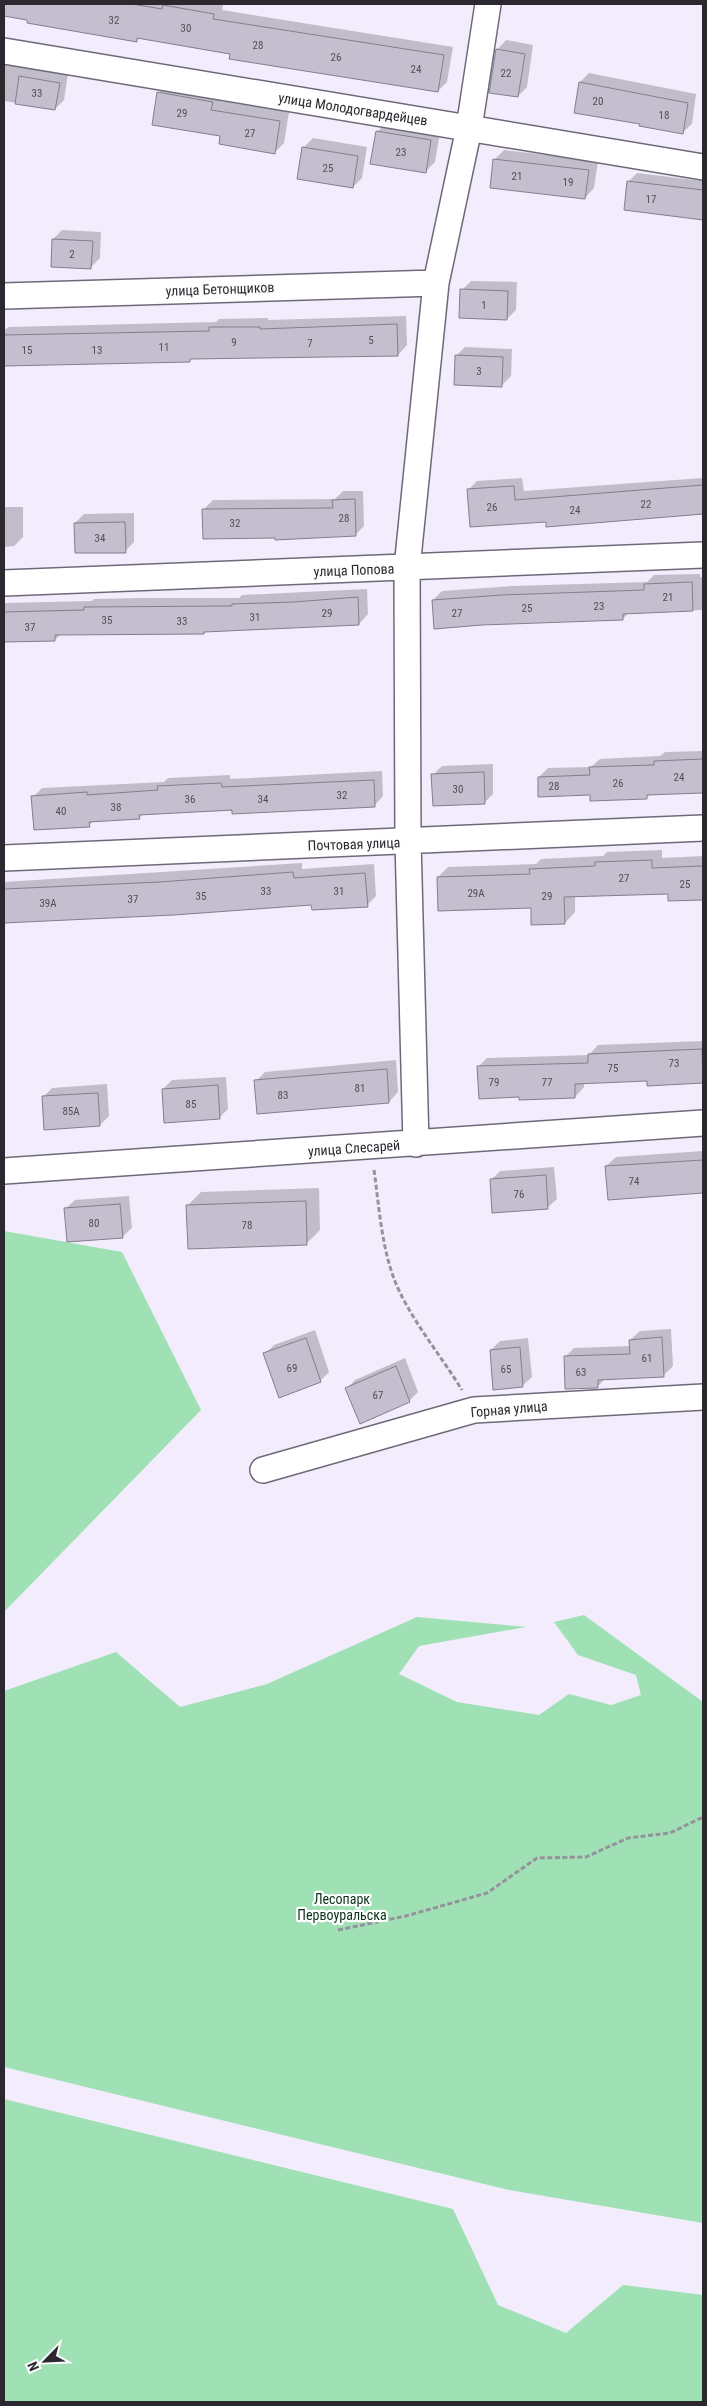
<svg xmlns="http://www.w3.org/2000/svg" width="707" height="2406" font-family="'Roboto Condensed',sans-serif">
  <rect width="100%" height="100%" fill="#f2ecfd"/>
  <!-- green -->
  <path fill="#9fe1b4" d="M 4,1231 L 122,1252 L 201,1410 L 4,1612 Z
    M 584,1615 L 703,1702 L 703,2223 L 509,2190 L 4,2067 L 4,1691 L 116,1652 L 180,1707 L 267,1684 L 417,1617 L 526,1627 L 419,1646 L 399,1674 L 457,1702 L 539,1715 L 569,1694 L 611,1705 L 641,1695 L 636,1675 L 578,1655 L 554,1622 Z
    M 4,2099 L 453,2209 L 498,2305 L 566,2333 L 623,2285 L 703,2295 L 703,2402 L 4,2402 Z"/>
  <!-- shadow -->
  <path fill="#0003" d="M 4,4 L 216,4 L 223,5 L 222,10 L 453,47 L 447,82 L 438,91 L 140,38 L 136,41 L 4,15 Z
    M 506,40 L 533,45 L 527,87 L 518,96 L 497,50 Z
    M 4,64 L 68,74 L 64,100 L 55,109 L 4,101 Z
    M 589,73 L 696,94 L 692,124 L 682,133 L 641,123 L 580,82 Z
    M 167,84 L 221,93 L 220,101 L 289,112 L 284,143 L 275,152 L 222,135 L 158,93 Z
    M 386,123 L 440,132 L 435,162 L 426,171 L 377,132 Z
    M 313,138 L 367,147 L 362,178 L 353,187 L 304,147 Z
    M 504,150 L 598,161 L 594,188 L 585,198 L 492,186 L 495,159 Z
    M 637,173 L 703,181 L 703,219 L 625,209 L 628,182 Z
    M 62,230 L 101,232 L 100,258 L 91,267 L 53,239 Z
    M 471,281 L 517,282 L 516,310 L 507,319 L 462,290 Z
    M 406,316 L 407,345 L 398,355 L 192,357 L 189,361 L 4,365 L 4,330 L 9,327 L 216,322 L 219,319 L 268,318 L 268,320 Z
    M 465,347 L 512,349 L 511,376 L 502,385 L 456,356 Z
    M 522,478 L 524,491 L 703,478 L 703,514 L 547,526 L 547,521 L 468,490 L 477,481 Z
    M 343,491 L 363,491 L 364,526 L 355,535 L 204,509 L 213,500 L 335,499 Z
    M 4,507 L 23,507 L 23,537 L 14,546 L 4,547 Z
    M 134,513 L 134,542 L 125,551 L 75,523 L 84,514 Z
    M 700,574 L 700,577 L 703,577 L 703,610 L 629,612 L 623,619 L 433,600 L 442,591 L 512,586 L 647,582 L 654,575 Z
    M 367,589 L 368,614 L 359,624 L 207,630 L 204,633 L 61,634 L 55,640 L 4,641 L 4,603 L 92,601 L 94,599 L 139,598 L 239,598 L 242,595 Z
    M 703,751 L 703,792 L 651,794 L 646,798 L 591,794 L 539,777 L 548,768 L 591,767 L 600,759 L 660,756 L 665,752 Z
    M 493,764 L 493,794 L 484,803 L 433,775 L 442,766 Z
    M 382,771 L 383,796 L 374,806 L 143,814 L 139,818 L 94,821 L 89,825 L 33,797 L 42,788 L 164,782 L 168,778 L 230,775 L 230,779 Z
    M 662,850 L 662,858 L 703,856 L 703,899 L 669,900 L 669,893 L 575,896 L 575,912 L 565,923 L 532,907 L 438,877 L 448,867 L 536,864 L 541,859 L 603,856 L 607,852 Z
    M 302,863 L 302,869 L 374,864 L 376,896 L 367,905 L 313,903 L 4,923 L 4,882 Z
    M 703,1041 L 703,1082 L 649,1085 L 648,1080 L 584,1082 L 584,1087 L 575,1097 L 478,1067 L 487,1058 L 589,1055 L 598,1045 Z
    M 396,1060 L 398,1092 L 389,1102 L 256,1081 L 265,1072 Z
    M 226,1077 L 228,1109 L 219,1118 L 163,1089 L 172,1080 Z
    M 107,1084 L 109,1116 L 100,1125 L 43,1097 L 52,1088 Z
    M 703,1151 L 703,1192 L 609,1198 L 606,1166 L 616,1157 Z
    M 554,1167 L 557,1199 L 547,1208 L 491,1180 L 500,1171 Z
    M 319,1188 L 320,1230 L 306,1244 L 188,1205 L 201,1192 Z
    M 129,1196 L 132,1228 L 122,1237 L 65,1209 L 75,1200 Z
    M 671,1329 L 673,1366 L 664,1375 L 605,1379 L 598,1386 L 565,1357 L 574,1348 L 631,1346 L 630,1340 L 640,1331 Z
    M 315,1330 L 329,1372 L 320,1381 L 265,1354 L 274,1345 Z
    M 528,1338 L 532,1377 L 522,1386 L 491,1350 L 500,1341 Z
    M 405,1358 L 418,1392 L 409,1401 L 346,1389 L 355,1380 Z"/>
  <!-- building -->
  <path fill="#c4becf" stroke="#837e8d" d="M 4,4 L 132,4 L 162,9 L 163,5 L 214,14 L 213,19 L 444,55 L 438,92 L 229,59 L 230,54 L 137,38 L 137,42 L 27,23 L 27,20 L 4,16 Z
    M 496,49 L 525,54 L 518,97 L 489,93 Z
    M 19,76 L 60,83 L 55,110 L 15,104 Z
    M 579,82 L 688,103 L 683,134 L 639,126 L 640,124 L 574,113 Z
    M 157,92 L 213,102 L 211,110 L 280,121 L 275,154 L 219,144 L 220,136 L 152,125 Z
    M 376,131 L 431,140 L 426,173 L 370,164 Z
    M 302,147 L 358,156 L 353,188 L 297,179 Z
    M 493,159 L 589,170 L 585,199 L 490,188 Z
    M 627,181 L 703,190 L 703,220 L 624,210 Z
    M 52,239 L 93,241 L 91,269 L 51,267 Z
    M 460,289 L 508,291 L 507,320 L 459,318 Z
    M 397,324 L 398,356 L 190,359 L 190,362 L 4,366 L 4,335 L 209,331 L 209,327 L 260,327 L 260,329 Z
    M 455,355 L 503,357 L 502,387 L 454,385 Z
    M 703,485 L 703,514 L 546,527 L 546,522 L 470,527 L 467,489 L 514,486 L 515,500 Z
    M 355,499 L 356,536 L 275,540 L 275,538 L 203,539 L 202,509 L 333,508 L 332,500 Z
    M 125,522 L 126,553 L 75,553 L 74,523 Z
    M 692,582 L 693,611 L 623,614 L 623,620 L 482,625 L 434,629 L 432,600 L 502,595 L 644,590 L 644,584 Z
    M 358,597 L 359,625 L 204,632 L 204,634 L 55,635 L 55,641 L 4,642 L 4,612 L 84,610 L 84,607 L 232,606 L 232,604 L 294,602 Z
    M 703,759 L 703,793 L 647,795 L 647,799 L 590,801 L 590,795 L 538,797 L 538,777 L 590,775 L 589,767 L 654,765 L 654,761 Z
    M 484,772 L 485,804 L 433,806 L 431,774 Z
    M 374,780 L 375,807 L 232,814 L 232,810 L 139,815 L 140,819 L 89,822 L 90,827 L 34,830 L 31,796 L 87,792 L 87,795 L 158,790 L 157,786 L 221,783 L 222,787 Z
    M 652,860 L 652,868 L 703,866 L 703,900 L 668,901 L 668,894 L 564,897 L 565,924 L 531,925 L 531,908 L 438,911 L 437,877 L 530,874 L 529,869 L 595,866 L 595,862 Z
    M 293,872 L 294,878 L 365,873 L 368,907 L 312,910 L 311,905 L 174,915 L 4,923 L 4,889 L 160,882 Z
    M 702,1049 L 703,1083 L 647,1086 L 647,1081 L 575,1084 L 575,1098 L 519,1100 L 519,1097 L 479,1099 L 477,1066 L 588,1063 L 588,1054 Z
    M 387,1069 L 389,1103 L 257,1114 L 254,1080 Z
    M 218,1085 L 220,1119 L 164,1123 L 162,1089 Z
    M 98,1093 L 100,1126 L 44,1130 L 42,1096 Z
    M 703,1160 L 703,1193 L 608,1200 L 605,1166 Z
    M 546,1175 L 548,1209 L 492,1213 L 490,1179 Z
    M 306,1201 L 307,1245 L 188,1249 L 186,1205 Z
    M 120,1204 L 123,1238 L 67,1242 L 64,1208 Z
    M 662,1337 L 664,1377 L 598,1380 L 598,1388 L 565,1389 L 564,1356 L 630,1354 L 629,1340 Z
    M 306,1338 L 321,1382 L 279,1398 L 263,1353 Z
    M 520,1347 L 523,1387 L 493,1390 L 490,1350 Z
    M 396,1366 L 410,1402 L 360,1424 L 345,1388 Z"/>
  <g fill="none" stroke-linecap="round" stroke-linejoin="round">
    <defs>
      <path id="minor" d="M 4,51 L 703,167
        M 4,296 L 436,283
        M 4,583 L 703,555
        M 4,858 L 703,828
        M 416,1144 L 408,841 L 407,568 L 436,283 L 469,128 L 488,4
        M 4,1171 L 703,1123
        M 263,1470 L 474,1410 L 703,1397"/>
    </defs>
    <!-- minor casing -->
    <use href="#minor" stroke="#6e6978" stroke-width="28"/>
    <!-- path -->
    <path stroke="#95919d" stroke-width="3" stroke-dasharray="5 2.5" stroke-linecap="butt" d="M 374,1170 C 379,1205 381,1242 393,1276 C 407,1315 440,1354 462,1390
      M 338,1930 L 406,1916 L 487,1893 L 537,1858 L 586,1857 L 628,1838 L 670,1833 L 703,1817"/>
    <!-- minor -->
    <use href="#minor" stroke="#fff" stroke-width="25"/>
  </g>
  <g text-anchor="middle" stroke-width="4.5" stroke-linejoin="round" paint-order="stroke">
    <!-- number labels -->
    <g font-size="11" fill="#514e57">
      <text x="114" y="24">32</text>
      <text x="186" y="32">30</text>
      <text x="258" y="49">28</text>
      <text x="336" y="61">26</text>
      <text x="416" y="73">24</text>
      <text x="506" y="77">22</text>
      <text x="37" y="97">33</text>
      <text x="598" y="105">20</text>
      <text x="182" y="117">29</text>
      <text x="664" y="119">18</text>
      <text x="250" y="137">27</text>
      <text x="401" y="156">23</text>
      <text x="328" y="172">25</text>
      <text x="517" y="180">21</text>
      <text x="568" y="186">19</text>
      <text x="651" y="203">17</text>
      <text x="72" y="258">2</text>
      <text x="484" y="309">1</text>
      <text x="371" y="344">5</text>
      <text x="234" y="346">9</text>
      <text x="310" y="347">7</text>
      <text x="164" y="351">11</text>
      <text x="27" y="354">15</text>
      <text x="97" y="354">13</text>
      <text x="479" y="375">3</text>
      <text x="646" y="508">22</text>
      <text x="492" y="511">26</text>
      <text x="575" y="514">24</text>
      <text x="344" y="522">28</text>
      <text x="235" y="527">32</text>
      <text x="100" y="542">34</text>
      <text x="668" y="601">21</text>
      <text x="599" y="610">23</text>
      <text x="527" y="612">25</text>
      <text x="327" y="617">29</text>
      <text x="457" y="617">27</text>
      <text x="255" y="621">31</text>
      <text x="107" y="624">35</text>
      <text x="182" y="625">33</text>
      <text x="30" y="631">37</text>
      <text x="679" y="781">24</text>
      <text x="618" y="787">26</text>
      <text x="554" y="790">28</text>
      <text x="458" y="793">30</text>
      <text x="342" y="799">32</text>
      <text x="190" y="803">36</text>
      <text x="263" y="803">34</text>
      <text x="116" y="811">38</text>
      <text x="61" y="815">40</text>
      <text x="624" y="882">27</text>
      <text x="685" y="888">25</text>
      <text x="266" y="895">33</text>
      <text x="339" y="895">31</text>
      <text x="476" y="897">29А</text>
      <text x="201" y="900">35</text>
      <text x="547" y="900">29</text>
      <text x="133" y="903">37</text>
      <text x="48" y="907">39А</text>
      <text x="674" y="1067">73</text>
      <text x="613" y="1072">75</text>
      <text x="494" y="1086">79</text>
      <text x="547" y="1086">77</text>
      <text x="360" y="1092">81</text>
      <text x="283" y="1099">83</text>
      <text x="191" y="1108">85</text>
      <text x="71" y="1115">85А</text>
      <text x="634" y="1185">74</text>
      <text x="519" y="1198">76</text>
      <text x="94" y="1227">80</text>
      <text x="247" y="1229">78</text>
      <text x="647" y="1362">61</text>
      <text x="292" y="1372">69</text>
      <text x="506" y="1373">65</text>
      <text x="581" y="1376">63</text>
      <text x="378" y="1399">67</text>
    </g>
    <!-- street labels -->
    <g font-size="14" fill="#2b292f" stroke="#fdfdfd">
      <text transform="translate(353 109) rotate(9)" y="5">улица Молодогвардейцев</text>
      <text transform="translate(220 289) rotate(-2)" y="5">улица Бетонщиков</text>
      <text transform="translate(354 570) rotate(-2)" y="5">улица Попова</text>
      <text transform="translate(354 844) rotate(-2)" y="5">Почтовая улица</text>
      <text transform="translate(354 1148) rotate(-4)" y="5">улица Слесарей</text>
      <text transform="translate(509 1409) rotate(-5)" y="5">Горная улица</text>
    </g>
    <!-- park labels -->
    <g font-size="14" fill="#0a321b" stroke="#fdfdfd">
      <text x="342" y="1904">Лесопарк<tspan x="342" dy="16">Первоуральска</tspan></text>
    </g>
  </g>
  <!-- border -->
  <rect width="707" height="2406" fill="none" stroke="#2b292f" stroke-width="10"/>
  <!-- north arrow -->
  <g transform="translate(45 2361) rotate(246)" stroke="#fdfdfd" stroke-width="4" paint-order="stroke">
  <path d="M0-4L9 19L0 12L-9 19Z" fill="#2b292f"/>
  <text y="-8" font-size="14" font-weight="bold" text-anchor="middle" fill="#2b292f">N</text>
  </g>
</svg>
